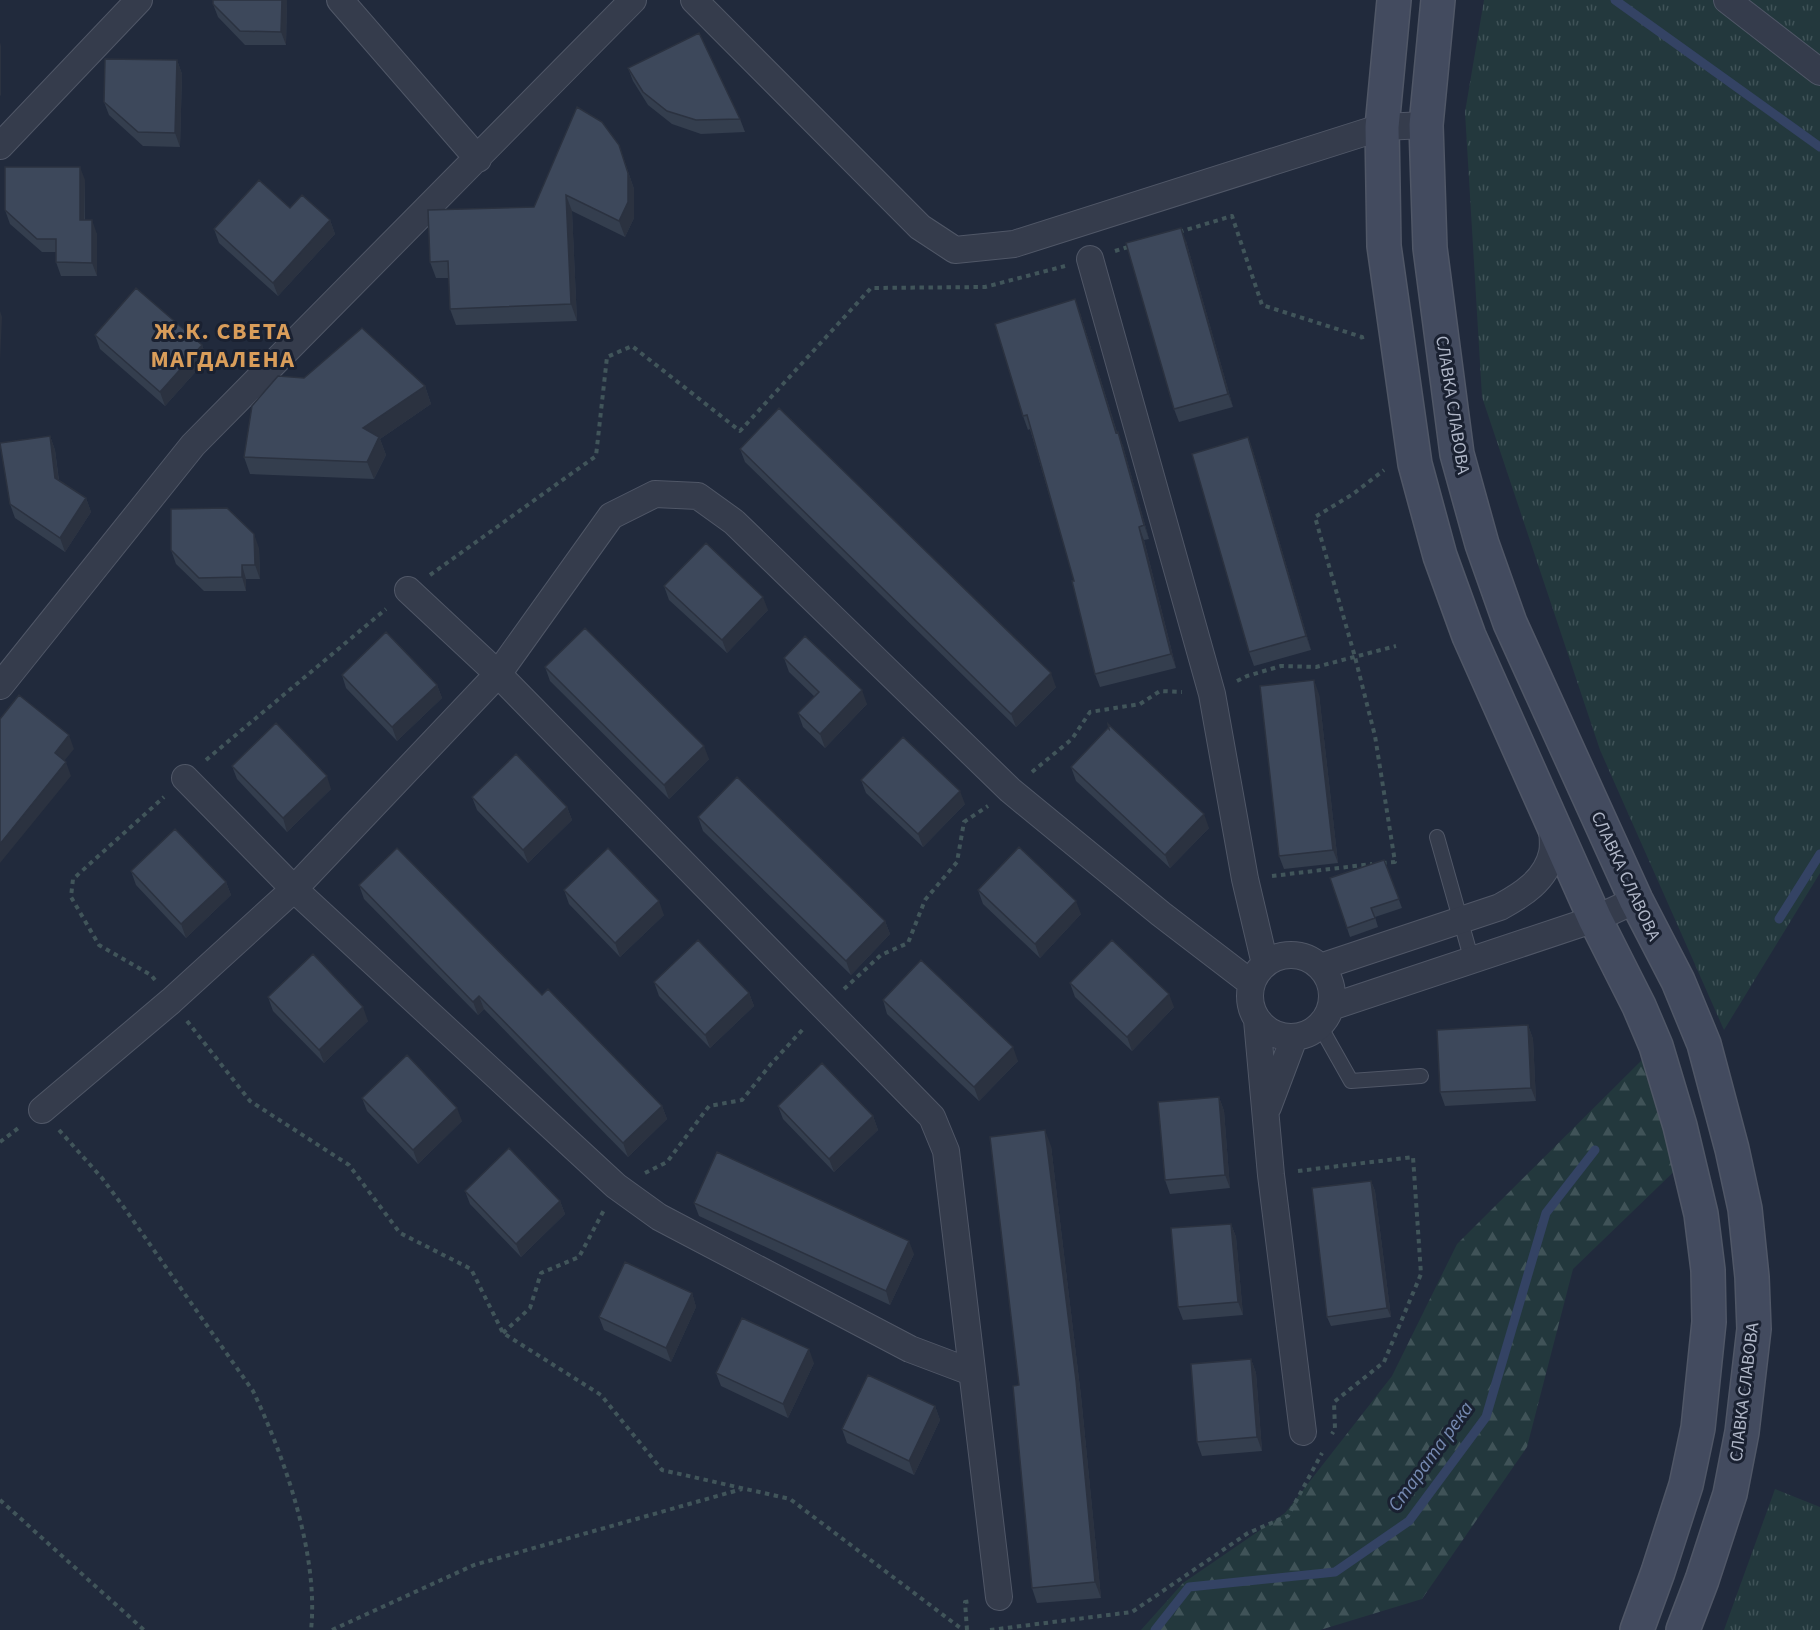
<svg xmlns="http://www.w3.org/2000/svg" width="1820" height="1630" font-family="'Source Sans 3',sans-serif">
  <defs>
    <pattern id="grass-tufts" width="24" height="20" patternUnits="userSpaceOnUse" patternTransform="scale(1.5)"><rect width="24" height="20" fill="#23383d"/><path d="M3 7l-1-3M5 7V3M7 7l1-3M15 17l-1-3M17 17v-4M19 17l1-3" fill="none" stroke="#405358"/></pattern>
    <pattern id="forest-firs" width="22" height="20" patternUnits="userSpaceOnUse" patternTransform="scale(1.5)"><rect width="22" height="20" fill="#23383d"/><path d="M5 1l3.5 6h-7zM16 11l3.5 6h-7z" fill="#405358"/></pattern>
  </defs>
  <rect width="100%" height="100%" fill="#212a3c"/>
  <!-- grass -->
  <path fill="url(#grass-tufts)" d="M 1484,0 L 1820,0 L 1820,873 L 1724,1030 L 1600,750 L 1482,397 L 1465,112 Z
    M 1775,1489 L 1820,1507 L 1820,1630 L 1724,1630 Z"/>
  <!-- forest -->
  <path fill="url(#forest-firs)" d="M 1656,1046 L 1688,1158 L 1573,1269 L 1527,1447 L 1422,1599 L 1320,1630 L 1141,1630 L 1183,1583 L 1285,1513 L 1392,1376 L 1457,1244 Z"/>
  <g fill="none" stroke-linecap="round" stroke-linejoin="round">
    <!-- stream -->
    <path stroke="#344364" stroke-width="9" d="M 1615,0 L 1820,147
      M 1779,919 L 1820,854
      M 1155,1630 L 1189,1587 L 1335,1572 L 1409,1521 L 1486,1417 L 1546,1213 L 1595,1150"/>
    <defs>
      <path id="lane" d="M 1437,837 L 1472,961
        M 1320,1026 L 1351,1081 L 1421,1076"/>
      <path id="street" d="M 340,0 L 478,159
        M 694,0 L 920,227 L 955,250 L 1014,244 L 1382,127 L 1426,125
        M 1727,0 L 1820,72
        M 0,146 L 139,0
        M 1090,259 L 1212,694 L 1245,879 L 1265,964
        M 408,590 L 498,674 L 932,1117 L 946,1151 L 999,1597
        M 0,686 L 193,445 L 633,0
        M 185,778 L 294,889 L 616,1186 L 659,1217 L 910,1349 L 971,1372
        M1250 996a41 41 0 1 1 82 0a41 41 0 1 1-82 0Z
        M 1320,967 L 1500,907 C 1522,895 1546,880 1552,853 C 1554,845 1552,833 1552,824
        M 1331,1007 L 1595,919 L 1636,900
        M 1257,1020 L 1271,1175 L 1303,1432
        M 1268,1107 L 1294,1038
        M 42,1110 L 171,1001 L 294,889 L 498,674 L 611,516 L 655,494 L 698,496 L 734,522 L 1010,790 L 1161,914 L 1251,983"/>
      <path id="secondary" d="M 1394,0 L 1382,127 L 1384,246 L 1415,464 L 1440,556 L 1469,636 L 1595,919 L 1639,1006 L 1656,1046 L 1680,1126 L 1701,1214 L 1708,1270 L 1709,1322 L 1698,1428 L 1686,1485 L 1658,1572 L 1637,1630
        M 1438,0 L 1426,125 L 1430,248 L 1457,454 L 1482,544 L 1510,623 L 1636,900 L 1678,981 L 1704,1044 L 1732,1149 L 1745,1209 L 1752,1277 L 1754,1329 L 1742,1432 L 1730,1494 L 1702,1580 L 1683,1630"/>
    </defs>
    <!-- lane casing -->
    <use href="#lane" stroke="#505767" stroke-width="16"/>
    <!-- street casing -->
    <use href="#street" stroke="#505767" stroke-width="28"/>
    <!-- secondary casing -->
    <use href="#secondary" stroke="#505767" stroke-width="36"/>
    <!-- path -->
    <path stroke="#41555a" stroke-width="4" stroke-dasharray="4.5 4.5" stroke-linecap="butt" d="M 1179,232 L 1232,216 L 1262,305 L 1362,337 L 1363,341
      M 1115,251 L 1131,246
      M 430,575 L 596,456 L 607,357 L 632,346 L 740,431 L 871,288 L 985,287 L 1065,266
      M 1237,681 L 1247,676 L 1281,666 L 1316,667 L 1396,646
      M 206,760 L 386,609
      M 1032,772 L 1072,739 L 1090,712 L 1140,704 L 1160,691 L 1182,692
      M 1382,863 L 1395,862 L 1375,736 L 1355,657 L 1315,517 L 1353,494 L 1384,470
      M 1272,876 L 1372,864
      M 155,980 L 151,975 L 99,945 L 71,897 L 73,879 L 164,797
      M 844,989 L 881,955 L 908,943 L 925,900 L 957,862 L 964,822 L 988,806
      M 187,1021 L 250,1101 L 349,1165 L 400,1233 L 471,1269 L 503,1333 L 601,1395 L 662,1470 L 790,1499 L 963,1630
      M 59,1130 L 102,1178 L 125,1209 L 253,1391 C 285,1458 319,1556 311,1630
      M 0,1142 L 21,1126
      M 1298,1171 L 1413,1157 L 1421,1274 L 1384,1362 L 1334,1402 L 1335,1429 L 1332,1434
      M 645,1173 L 667,1162 L 709,1106 L 742,1100 L 771,1064 L 804,1028
      M 503,1333 L 530,1308 L 541,1273 L 579,1257 L 604,1210
      M 0,1500 L 144,1630
      M 332,1630 L 474,1565 L 742,1489
      M 967,1630 L 965,1602 L 972,1601
      M 990,1630 L 1132,1612 L 1248,1533 L 1288,1516 L 1322,1453"/>
    <!-- lane -->
    <use href="#lane" stroke="#353c4c" stroke-width="14"/>
    <!-- street -->
    <use href="#street" stroke="#353c4c" stroke-width="26"/>
    <!-- secondary -->
    <use href="#secondary" stroke="#434b5f" stroke-width="33"/>
  </g>
  <!-- wall -->
  <path fill="#343e4e" d="M 213,0 L 287,0 L 286,45 L 245,45 L 218,17 L 213,4 Z
    M 177,60 L 182,74 L 180,147 L 143,146 L 109,115 L 104,102 Z
    M 628,68 L 740,119 L 745,132 L 701,134 L 672,124 L 648,105 L 633,81 Z
    M 619,145 L 634,189 L 634,218 L 625,237 L 572,211 L 577,321 L 456,325 L 450,309 L 449,278 L 436,278 L 430,262 L 534,207 Z
    M 85,180 L 85,220 L 97,234 L 97,276 L 61,276 L 56,262 L 56,252 L 42,252 L 10,224 L 5,210 Z
    M 290,208 L 330,220 L 335,234 L 278,296 L 219,243 L 214,229 Z
    M 1186,241 L 1233,407 L 1179,422 L 1174,409 Z
    M 1080,313 L 1117,432 L 1123,446 L 1149,539 L 1144,540 L 1176,668 L 1100,687 L 1095,674 L 1074,581 L 1030,429 L 1028,430 L 1023,416 Z
    M 95,335 L 202,345 L 207,359 L 165,406 L 100,349 Z
    M 304,378 L 425,386 L 431,404 L 380,439 L 386,455 L 374,479 L 250,474 L 244,457 Z
    M 50,436 L 55,450 L 59,480 L 86,498 L 91,512 L 65,552 L 15,518 L 10,504 Z
    M 1248,437 L 1253,451 L 1311,650 L 1254,666 L 1249,652 Z
    M 740,449 L 1056,687 L 1016,727 L 745,462 Z
    M 259,548 L 260,579 L 246,579 L 246,591 L 204,591 L 176,564 L 171,550 Z
    M 664,586 L 768,610 L 727,653 L 669,600 Z
    M 784,658 L 867,704 L 825,748 L 803,727 L 798,713 L 815,697 L 789,672 Z
    M 545,667 L 709,759 L 669,799 L 550,681 Z
    M 342,675 L 437,685 L 442,698 L 397,741 L 346,688 Z
    M 1319,694 L 1338,863 L 1284,869 L 1279,856 Z
    M 232,766 L 331,789 L 287,832 L 237,779 Z
    M 1071,767 L 1209,828 L 1170,868 L 1076,781 Z
    M 861,780 L 965,804 L 923,847 L 866,793 Z
    M 472,797 L 567,807 L 572,820 L 528,863 L 477,810 Z
    M 698,817 L 885,921 L 890,934 L 851,975 L 703,831 Z
    M 1384,860 L 1402,908 L 1375,917 L 1378,927 L 1350,937 L 1330,878 Z
    M 131,871 L 226,882 L 231,895 L 186,938 L 136,885 Z
    M 359,885 L 542,995 L 662,1106 L 667,1119 L 628,1157 L 484,1009 L 478,1015 L 364,899 Z
    M 564,890 L 664,915 L 620,957 L 569,904 Z
    M 978,890 L 1081,914 L 1040,958 L 983,904 Z
    M 654,982 L 749,993 L 754,1006 L 710,1048 L 659,996 Z
    M 1070,983 L 1174,1007 L 1132,1051 L 1075,997 Z
    M 268,997 L 368,1021 L 324,1063 L 273,1011 Z
    M 883,1000 L 1018,1061 L 979,1101 L 887,1014 Z
    M 1528,1025 L 1533,1039 L 1536,1101 L 1445,1106 L 1440,1092 Z
    M 1219,1097 L 1224,1111 L 1230,1188 L 1170,1194 L 1165,1180 Z
    M 362,1098 L 462,1121 L 418,1164 L 367,1111 Z
    M 778,1106 L 873,1116 L 878,1130 L 834,1172 L 783,1119 Z
    M 1051,1146 L 1081,1396 L 1101,1598 L 1037,1603 L 1032,1588 L 1019,1385 Z
    M 1371,1181 L 1375,1191 L 1391,1317 L 1331,1326 L 1327,1317 Z
    M 465,1191 L 560,1201 L 565,1214 L 521,1257 L 470,1204 Z
    M 694,1203 L 914,1254 L 890,1305 L 699,1216 Z
    M 1231,1224 L 1236,1237 L 1243,1315 L 1183,1320 L 1178,1307 Z
    M 692,1293 L 696,1307 L 671,1362 L 604,1330 L 599,1317 Z
    M 1251,1359 L 1256,1373 L 1262,1451 L 1202,1456 L 1197,1442 Z
    M 814,1363 L 788,1418 L 721,1386 L 716,1373 Z
    M 935,1406 L 940,1420 L 914,1475 L 847,1443 L 842,1429 Z"/>
  <!-- shaded-wall -->
  <path fill="#2b3240" d="M 282,0 L 287,0 L 286,45 L 281,32 Z
    M 0,42 L 1,46 L 1,95 L 0,96 Z
    M 177,60 L 182,74 L 180,147 L 175,133 Z
    M 619,145 L 634,189 L 634,218 L 625,237 L 619,221 Z
    M 80,167 L 85,180 L 84,234 L 80,220 Z
    M 566,195 L 572,211 L 577,321 L 571,304 Z
    M 92,220 L 97,234 L 97,276 L 92,263 Z
    M 330,220 L 335,234 L 278,296 L 273,283 Z
    M 1181,228 L 1186,241 L 1233,407 L 1228,394 Z
    M 1075,299 L 1080,313 L 1121,446 L 1116,433 Z
    M 0,311 L 2,317 L 0,360 Z
    M 202,345 L 207,359 L 165,406 L 160,392 Z
    M 425,386 L 431,404 L 380,439 L 386,455 L 374,479 L 367,462 L 363,428 Z
    M 1118,432 L 1123,446 L 1149,539 L 1144,525 Z
    M 50,436 L 55,450 L 60,491 L 55,478 Z
    M 1248,437 L 1253,451 L 1311,650 L 1306,636 Z
    M 86,498 L 91,512 L 65,552 L 60,538 Z
    M 1139,527 L 1144,540 L 1176,668 L 1171,654 Z
    M 254,534 L 259,548 L 260,579 L 255,565 Z
    M 242,565 L 246,579 L 246,591 L 242,577 Z
    M 763,597 L 768,610 L 727,653 L 722,640 Z
    M 1051,673 L 1056,687 L 1016,727 L 1011,714 Z
    M 1314,680 L 1319,694 L 1338,863 L 1333,850 Z
    M 437,685 L 442,698 L 397,741 L 392,727 Z
    M 862,690 L 867,704 L 825,748 L 820,734 Z
    M 69,735 L 74,749 L 60,766 L 55,753 Z
    M 704,746 L 709,759 L 669,799 L 664,785 Z
    M 66,762 L 71,776 L 0,863 L 0,844 Z
    M 327,776 L 331,789 L 287,832 L 283,818 Z
    M 960,791 L 965,804 L 923,847 L 918,834 Z
    M 567,807 L 572,820 L 528,863 L 523,850 Z
    M 1204,814 L 1209,828 L 1170,868 L 1165,855 Z
    M 226,882 L 231,895 L 186,938 L 181,924 Z
    M 659,901 L 664,915 L 620,957 L 615,943 Z
    M 1076,901 L 1081,914 L 1040,958 L 1035,944 Z
    M 885,921 L 890,934 L 851,975 L 846,961 Z
    M 749,993 L 754,1006 L 710,1048 L 705,1035 Z
    M 1169,994 L 1174,1007 L 1132,1051 L 1127,1037 Z
    M 479,996 L 484,1009 L 478,1015 L 473,1002 Z
    M 363,1007 L 368,1021 L 324,1063 L 319,1050 Z
    M 1528,1025 L 1533,1039 L 1536,1101 L 1531,1088 Z
    M 1013,1047 L 1018,1061 L 979,1101 L 974,1087 Z
    M 1219,1097 L 1224,1111 L 1230,1188 L 1225,1175 Z
    M 662,1106 L 667,1119 L 628,1157 L 623,1143 Z
    M 457,1108 L 462,1121 L 418,1164 L 413,1150 Z
    M 873,1116 L 878,1130 L 834,1172 L 829,1159 Z
    M 1045,1130 L 1051,1146 L 1081,1396 L 1101,1598 L 1095,1582 Z
    M 1371,1181 L 1375,1191 L 1391,1317 L 1387,1308 Z
    M 560,1201 L 565,1214 L 521,1257 L 516,1244 Z
    M 1231,1224 L 1236,1237 L 1243,1315 L 1238,1302 Z
    M 909,1241 L 914,1254 L 890,1305 L 886,1291 Z
    M 692,1293 L 696,1307 L 671,1362 L 666,1348 Z
    M 809,1349 L 814,1363 L 788,1418 L 783,1404 Z
    M 1251,1359 L 1256,1373 L 1262,1451 L 1257,1437 Z
    M 935,1406 L 940,1420 L 914,1475 L 909,1461 Z"/>
  <!-- building -->
  <path fill="#3d485b" stroke="#2b3240" stroke-width="1.5" d="M 213,0 L 282,0 L 281,32 L 240,31 L 213,4 Z
    M 699,33 L 740,119 L 696,120 L 667,111 L 643,92 L 628,68 Z
    M 105,59 L 177,60 L 175,133 L 138,132 L 104,102 Z
    M 577,107 L 602,122 L 619,145 L 628,173 L 628,202 L 619,221 L 566,195 L 571,304 L 450,309 L 448,261 L 430,262 L 428,210 L 534,207 Z
    M 5,167 L 80,167 L 80,220 L 92,220 L 92,263 L 56,262 L 56,239 L 37,239 L 5,210 Z
    M 259,180 L 290,208 L 302,195 L 330,220 L 273,283 L 214,229 Z
    M 1181,228 L 1228,394 L 1174,409 L 1126,243 Z
    M 136,288 L 202,345 L 160,392 L 95,335 Z
    M 1075,299 L 1116,433 L 1118,432 L 1144,525 L 1139,527 L 1171,654 L 1095,674 L 1072,581 L 1074,581 L 1027,415 L 1023,416 L 995,324 Z
    M 362,328 L 425,386 L 363,428 L 379,437 L 367,462 L 244,457 L 252,406 L 278,376 L 304,378 Z
    M 779,408 L 1051,673 L 1011,714 L 740,449 Z
    M 50,436 L 55,478 L 86,498 L 60,538 L 10,504 L 0,443 Z
    M 1248,437 L 1306,636 L 1249,652 L 1192,454 Z
    M 227,508 L 254,534 L 255,565 L 242,565 L 242,577 L 199,578 L 171,550 L 171,509 Z
    M 706,543 L 763,597 L 722,640 L 664,586 Z
    M 585,628 L 704,746 L 664,785 L 545,667 Z
    M 386,632 L 437,685 L 392,727 L 342,675 Z
    M 805,636 L 862,690 L 820,734 L 798,713 L 819,692 L 784,658 Z
    M 1314,680 L 1333,850 L 1279,856 L 1260,686 Z
    M 19,695 L 69,735 L 55,753 L 66,762 L 0,844 L 0,719 Z
    M 276,723 L 327,776 L 283,818 L 232,766 Z
    M 1108,724 L 1204,814 L 1165,855 L 1071,767 L 1108,728 L 1109,729 Z
    M 903,737 L 960,791 L 918,834 L 861,780 Z
    M 516,754 L 567,807 L 523,850 L 472,797 Z
    M 737,777 L 885,921 L 846,961 L 698,817 Z
    M 175,829 L 226,882 L 181,924 L 131,871 Z
    M 1019,847 L 1076,901 L 1035,944 L 978,890 Z
    M 397,848 L 542,995 L 548,989 L 662,1106 L 623,1143 L 479,996 L 473,1002 L 359,885 Z
    M 608,848 L 659,901 L 615,943 L 564,890 Z
    M 1384,860 L 1399,899 L 1371,908 L 1375,918 L 1347,928 L 1330,878 Z
    M 698,940 L 749,993 L 705,1035 L 654,982 Z
    M 1112,940 L 1169,994 L 1127,1037 L 1070,983 Z
    M 313,954 L 363,1007 L 319,1050 L 268,997 Z
    M 921,960 L 1013,1047 L 974,1087 L 883,1000 Z
    M 1528,1025 L 1531,1088 L 1440,1092 L 1437,1030 Z
    M 407,1055 L 457,1108 L 413,1150 L 362,1098 Z
    M 822,1063 L 873,1116 L 829,1159 L 778,1106 Z
    M 1219,1097 L 1225,1175 L 1165,1180 L 1158,1102 Z
    M 1045,1130 L 1076,1380 L 1095,1582 L 1032,1588 L 1013,1386 L 1019,1385 L 990,1137 Z
    M 509,1148 L 560,1201 L 516,1244 L 465,1191 Z
    M 717,1152 L 909,1241 L 886,1291 L 694,1203 Z
    M 1371,1181 L 1387,1308 L 1327,1317 L 1312,1188 Z
    M 1231,1224 L 1238,1302 L 1178,1307 L 1171,1228 Z
    M 625,1262 L 692,1293 L 666,1348 L 599,1317 Z
    M 742,1318 L 809,1349 L 783,1404 L 716,1373 Z
    M 1251,1359 L 1257,1437 L 1197,1442 L 1191,1364 Z
    M 868,1375 L 935,1406 L 909,1461 L 842,1429 Z"/>
  <g text-anchor="middle" stroke-width="6" stroke-linejoin="round" paint-order="stroke">
    <!-- street labels -->
    <g font-size="18" fill="#b0b7c8" stroke="#1a2131">
      <text transform="translate(1453 405) rotate(81)" y="6">СЛАВКА СЛАВОВА</text>
      <text transform="translate(1626 876) rotate(65)" y="6">СЛАВКА СЛАВОВА</text>
      <text transform="translate(1744 1392) rotate(-83)" y="6">СЛАВКА СЛАВОВА</text>
    </g>
    <!-- water labels -->
    <g font-size="20" font-style="italic" fill="#768ab2" stroke="#1a2131">
      <text transform="translate(1430 1456) rotate(-54)" y="7">Старата река</text>
    </g>
    <!-- district labels -->
    <g font-size="24" font-weight="bold" letter-spacing="1.5" fill="#d99d5a" stroke="#1a2131">
      <text x="223" y="339">Ж.К. СВЕТА<tspan x="223" dy="28">МАГДАЛЕНА</tspan></text>
    </g>
  </g>
</svg>
